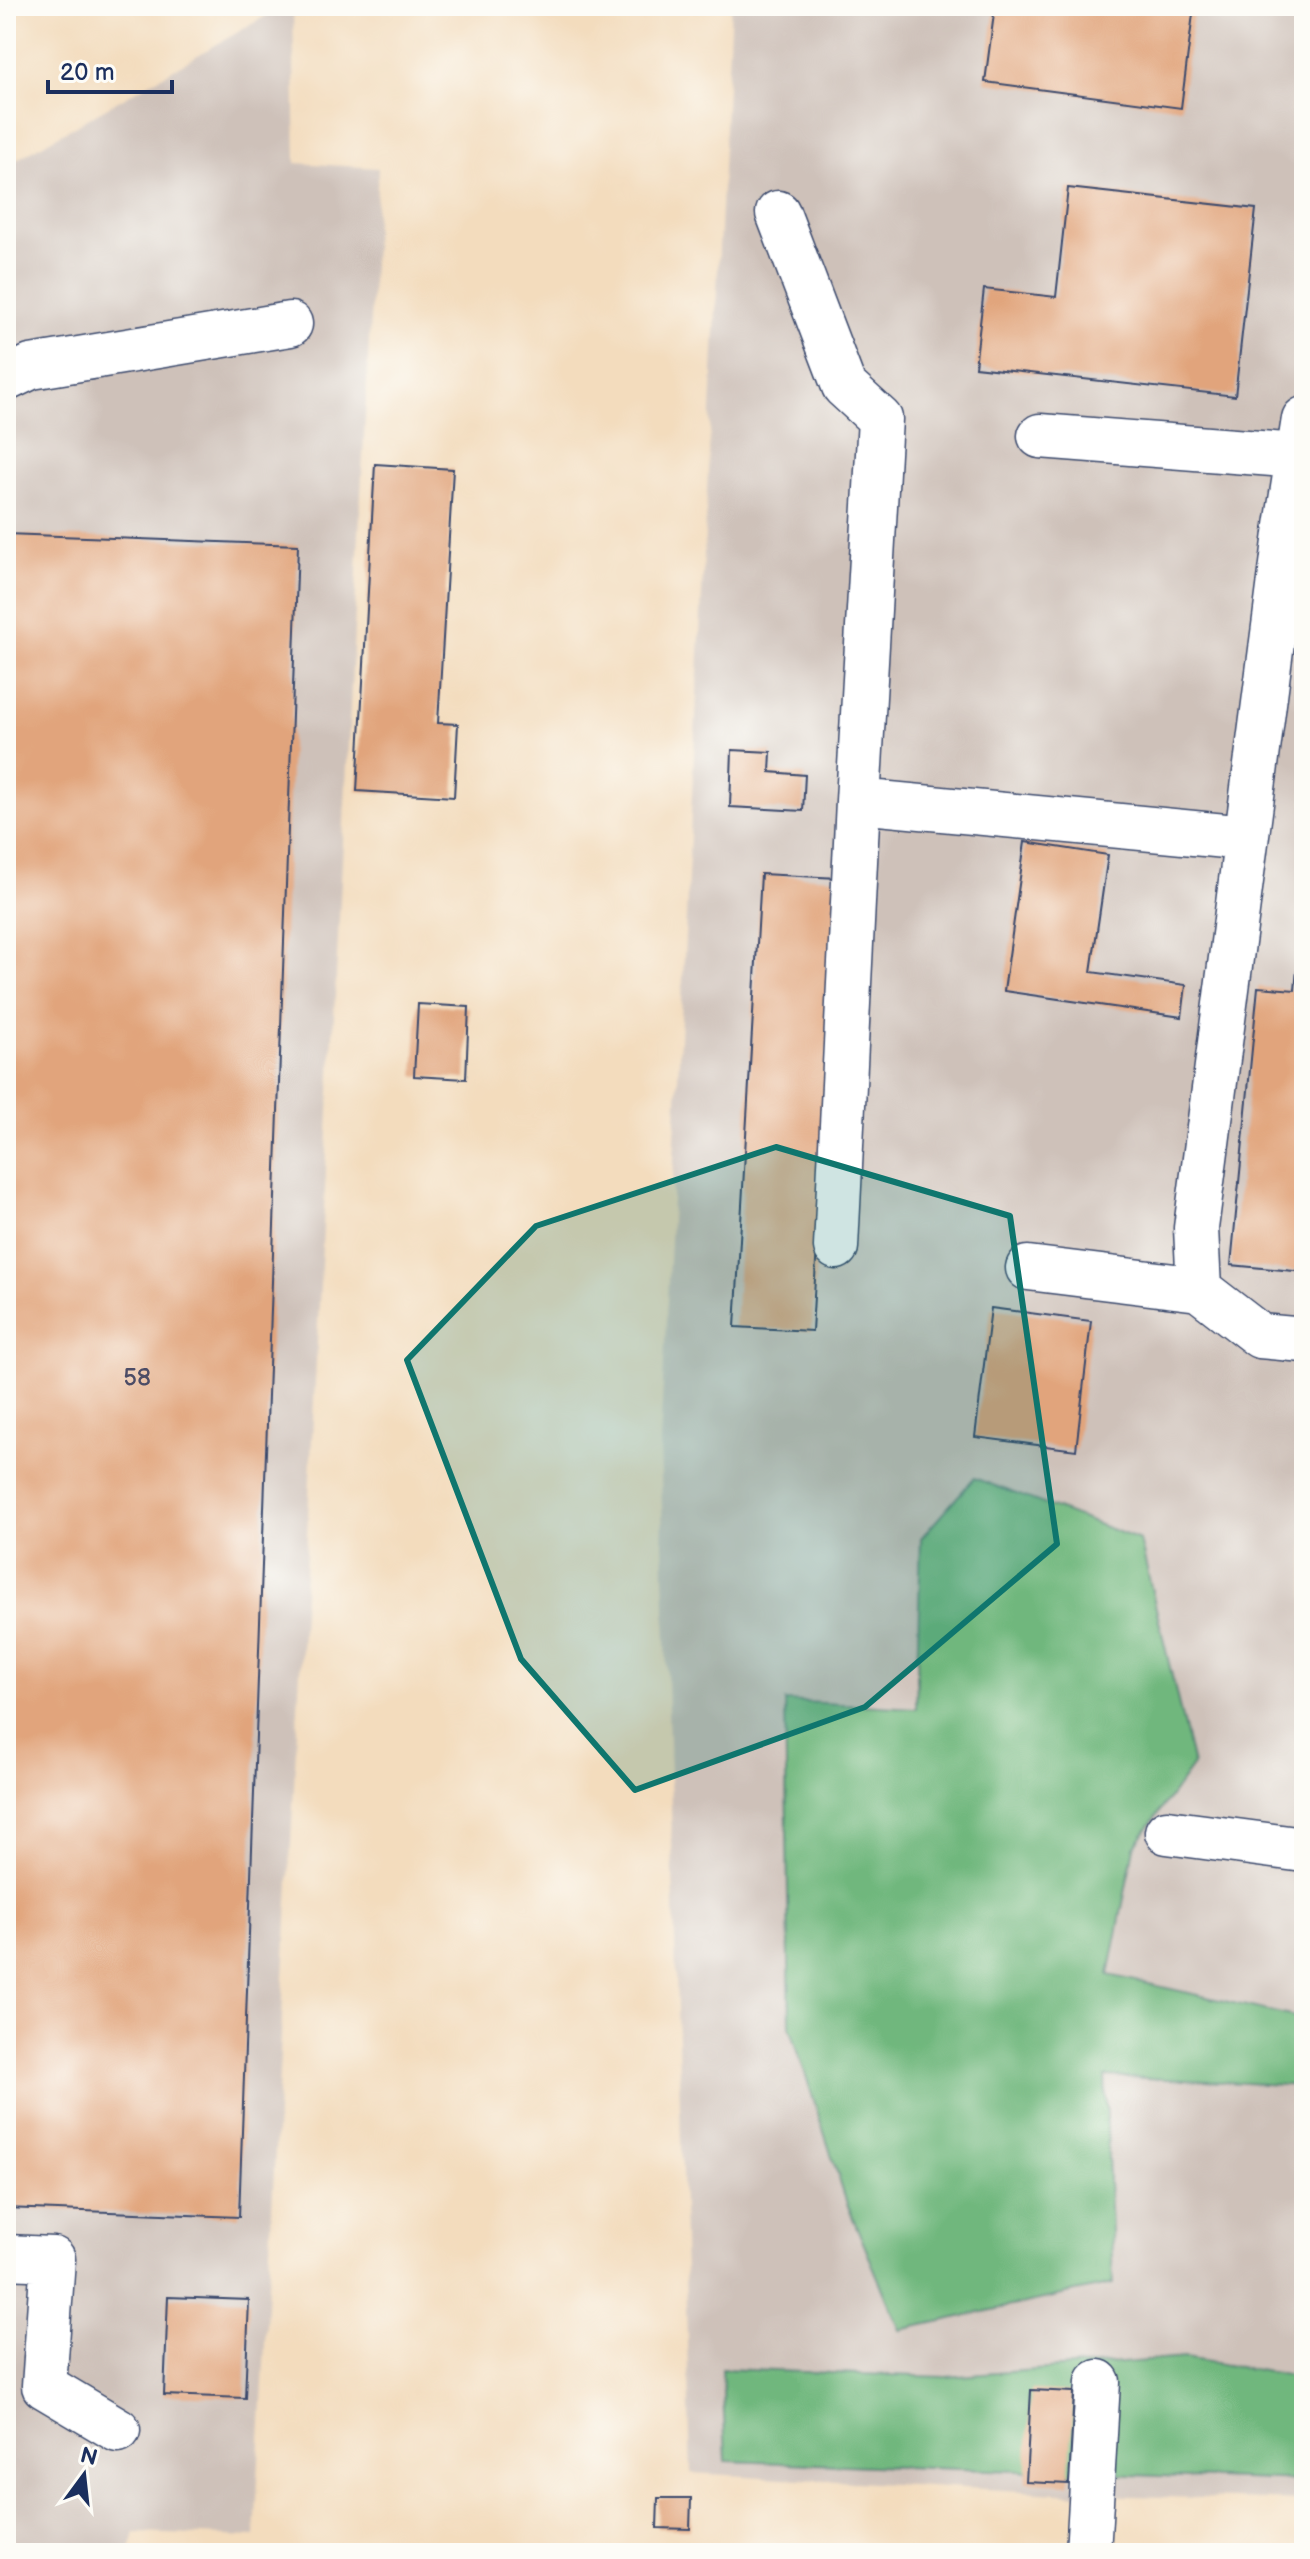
<svg xmlns="http://www.w3.org/2000/svg" width="1310" height="2559" font-family="'Balsamiq Sans',sans-serif">
  <rect width="100%" height="100%" fill="#fdfcf7"/>
  <filter id="ink" filterUnits="userSpaceOnUse"><feTurbulence type="fractalNoise" baseFrequency=".0125" numOctaves="2"/><feDisplacementMap in="SourceGraphic" scale="16" xChannelSelector="R" yChannelSelector="G"/><feConvolveMatrix kernelMatrix="1 2 1 2 8 2 1 2 1" color-interpolation-filters="sRGB"/></filter>
  <filter id="wash" filterUnits="userSpaceOnUse"><feTurbulence type="fractalNoise" baseFrequency=".006" numOctaves="4" result="noise"/><feDisplacementMap in="SourceGraphic" scale="32" xChannelSelector="R" yChannelSelector="G"/><feGaussianBlur stdDeviation="1.8" result="paint"/><feColorMatrix in="noise" values="0 0 0 0 0 0 0 0 0 0 0 0 0 0 0 0 0 1.4 0 .05"/><feComposite in="paint" operator="in"/></filter>
  <g filter="url(#wash)">
    <rect width="100%" height="100%" fill="#f3dcbd"/>
    <!-- industrial -->
    <path fill="#cec1b9" d="M 283,6 L 293,6 L 296,163 L 378,168 L 255,2537 L 135,2533 L 129,2553 L 6,2553 L 6,172 L 14,161 Z
      M 731,6 L 1304,6 L 1304,2501 L 1095,2495 L 691,2473 L 660,1443 Z"/>
    <!-- forest -->
    <path fill="#6fb77d" stroke="#45736e" stroke-width="2" d="M 974,1478 L 1140,1540 L 1193,1765 L 1134,1847 L 1109,1975 L 1304,2019 L 1304,2086 L 1105,2076 L 1113,2284 L 900,2330 L 847,2204 L 790,2026 L 785,1701 L 916,1708 L 921,1538 Z
      M 1185,2358 L 1304,2378 L 1304,2481 L 726,2461 L 722,2369 L 946,2377 Z"/>
    <g id="blocks">
      <!-- building -->
      <path fill="#e1a47c" d="M 995,6 L 1194,6 L 1181,108 L 985,82 Z
        M 1068,188 L 1256,209 L 1235,396 L 975,367 L 984,289 L 1056,297 Z
        M 375,464 L 453,469 L 438,723 L 458,724 L 454,797 L 357,791 Z
        M 6,534 L 298,545 L 239,2217 L 6,2208 Z
        M 732,750 L 771,752 L 770,772 L 805,775 L 803,811 L 730,807 Z
        M 1025,842 L 1108,855 L 1091,972 L 1186,985 L 1182,1017 L 1004,991 Z
        M 761,874 L 838,878 L 812,1331 L 735,1327 Z
        M 1302,918 L 1304,918 L 1304,1272 L 1231,1265 L 1258,987 L 1295,990 Z
        M 418,1004 L 469,1007 L 466,1079 L 414,1076 Z
        M 991,1308 L 1091,1321 L 1076,1450 L 975,1437 Z
        M 168,2297 L 249,2300 L 245,2398 L 164,2395 Z
        M 1031,2390 L 1074,2392 L 1069,2484 L 1026,2482 Z
        M 658,2498 L 691,2498 L 690,2529 L 657,2528 Z"/>
    </g>
  </g>
  <g filter="url(#ink)">
    <use href="#blocks" fill-opacity="0" stroke="#3b496c" stroke-width="2"/>
    <g fill="none" stroke-linecap="round" stroke-linejoin="round">
      <defs>
        <path id="minor" d="M 778,213 L 844,386 L 880,419 L 858,801 L 1246,838
          M 6,379 L 31,367 L 290,324
          M 1304,419 L 1287,526 L 1304,527
          M 1040,436 L 1298,456
          M 1287,526 L 1196,1228 L 1199,1289 L 1260,1336 L 1304,1340
          M 836,1247 L 858,801
          M 1028,1268 L 1199,1289
          M 1167,1832 L 1304,1850
          M 6,2257 L 53,2259 L 44,2386 L 118,2430
          M 1088,2553 L 1098,2382"/>
      </defs>
      <!-- minor casing -->
      <use href="#minor" stroke="#3b496c" stroke-width="47"/>
      <!-- minor -->
      <use href="#minor" stroke="#fff" stroke-width="44"/>
    </g>
  </g>
  <!-- marked area -->
  <path fill="#0f766e" fill-opacity="0.2" stroke="#0f766e" stroke-width="6" stroke-linejoin="round" d="M 776,1147 L 1010,1216 L 1057,1544 L 865,1707 L 635,1790 L 521,1659 L 407,1360 L 536,1226 Z"/>
  <g text-anchor="middle" stroke-width="8" stroke-linejoin="round" paint-order="stroke">
    <!-- number labels -->
    <g font-size="24" fill="#4c4c66">
      <text x="137" y="1385">58</text>
    </g>
  </g>
  <!-- margin -->
  <rect width="1310" height="2559" fill="none" stroke="#fdfcf7" stroke-width="32"/>
  <!-- north arrow -->
  <g transform="translate(84 2475) rotate(15)" stroke="#fdfcf7" stroke-width="6" paint-order="stroke">
  <path d="M0-6L14 30L0 20L-14 30Z" fill="#1b2f5e"/>
  <text y="-12" font-size="22" font-weight="bold" text-anchor="middle" fill="#1b2f5e">N</text>
  </g>
  <!-- scale -->
  <path d="M48 80v12h124v-12" fill="none" stroke="#1b2f5e" stroke-width="4"/>
  <text x="60" y="80" font-size="24" fill="#1b2f5e" stroke="#fdfcf7" stroke-width="6" paint-order="stroke">20 m</text>
</svg>
